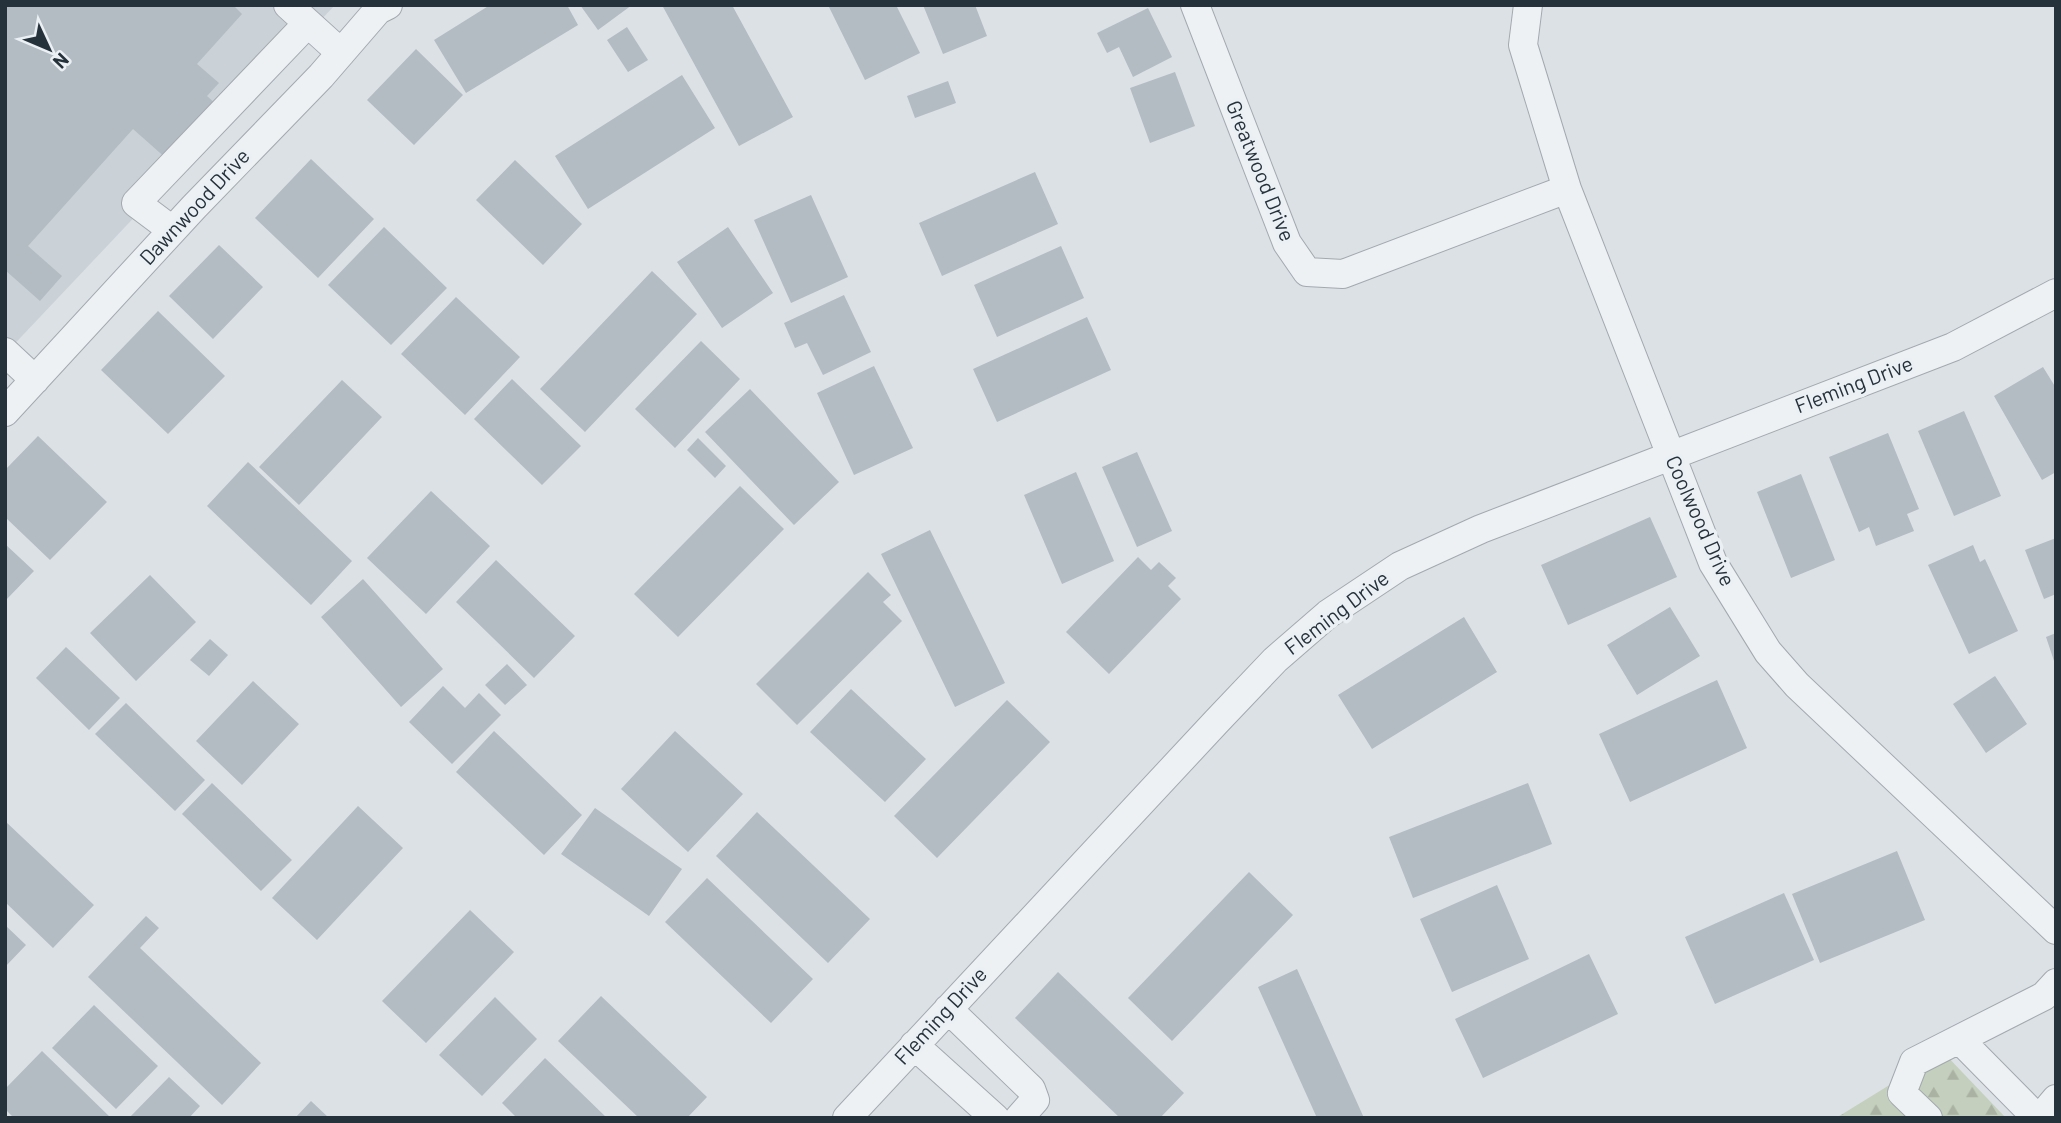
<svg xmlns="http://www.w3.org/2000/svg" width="2061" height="1123" font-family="Barlow,sans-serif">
  <defs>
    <pattern id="forest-firs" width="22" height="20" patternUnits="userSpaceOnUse" patternTransform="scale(1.75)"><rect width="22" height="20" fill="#c5cfbd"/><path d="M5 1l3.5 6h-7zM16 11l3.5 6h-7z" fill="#a9b2a3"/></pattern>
  </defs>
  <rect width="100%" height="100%" fill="#dce1e6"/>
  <!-- built -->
  <path fill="#cad1d7" d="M 5,5 L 335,5 L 5,354 Z"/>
  <!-- forest -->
  <path fill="url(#forest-firs)" d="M 1943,1052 L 2006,1118 L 1836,1118 Z"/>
  <!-- building -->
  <path fill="#b3bcc2" d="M 5,5 L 233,5 L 242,14 L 197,64 L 219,83 L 207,96 L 217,105 L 168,160 L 133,129 L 28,246 L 62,276 L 40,301 L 5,270 Z
    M 490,5 L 567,5 L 578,25 L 466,93 L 434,40 Z
    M 580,5 L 632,5 L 598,30 Z
    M 662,5 L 732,5 L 793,117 L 739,146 Z
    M 828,5 L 896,5 L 920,53 L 865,80 Z
    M 923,5 L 975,5 L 987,36 L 943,54 Z
    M 1148,8 L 1172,57 L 1133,77 L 1119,47 L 1107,53 L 1097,33 Z
    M 627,27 L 648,60 L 628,72 L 607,40 Z
    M 416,49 L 463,95 L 414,145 L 367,100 Z
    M 1175,72 L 1195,126 L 1150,143 L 1130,88 Z
    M 682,75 L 715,128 L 588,209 L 555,156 Z
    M 948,81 L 956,103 L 915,118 L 907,96 Z
    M 311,159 L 374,219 L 318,278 L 255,218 Z
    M 515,160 L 582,224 L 543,265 L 476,200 Z
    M 1035,172 L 1058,224 L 942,276 L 919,223 Z
    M 811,195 L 848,277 L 791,303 L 754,220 Z
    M 384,227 L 447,288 L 391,345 L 328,285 Z
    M 728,227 L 773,293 L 722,328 L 677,262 Z
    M 219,245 L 263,287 L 213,339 L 169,296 Z
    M 1061,246 L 1084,298 L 997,337 L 974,285 Z
    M 652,271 L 697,314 L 585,432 L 540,389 Z
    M 844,295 L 871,352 L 823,375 L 807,343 L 795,348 L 784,323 Z
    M 456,297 L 520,357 L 465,415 L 401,354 Z
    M 158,311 L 225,376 L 168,434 L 101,370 Z
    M 1087,317 L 1111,370 L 997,422 L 973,369 Z
    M 701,341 L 740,379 L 675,448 L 635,409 Z
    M 874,366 L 913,448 L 854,475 L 817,393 Z
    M 2043,367 L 2056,388 L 2056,472 L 2042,480 L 1994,396 Z
    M 512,379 L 581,446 L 542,485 L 474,419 Z
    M 342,380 L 382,417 L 299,505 L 259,467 Z
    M 750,389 L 839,482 L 794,525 L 705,432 Z
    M 1964,411 L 2001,496 L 1954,516 L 1918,431 Z
    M 1888,433 L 1919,509 L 1907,514 L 1914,531 L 1876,546 L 1869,527 L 1859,532 L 1829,457 Z
    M 38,436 L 107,502 L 50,560 L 5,517 L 5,470 Z
    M 698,438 L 726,466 L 715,478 L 687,450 Z
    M 1137,452 L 1172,531 L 1137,547 L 1102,467 Z
    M 248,462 L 352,561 L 311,605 L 207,506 Z
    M 1076,472 L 1114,561 L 1062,584 L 1024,495 Z
    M 1801,474 L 1835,560 L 1791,578 L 1757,492 Z
    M 740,486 L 784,529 L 678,637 L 634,594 Z
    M 431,491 L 490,546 L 426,614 L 367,558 Z
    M 1650,517 L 1677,577 L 1568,625 L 1541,565 Z
    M 930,530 L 1005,683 L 955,707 L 881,554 Z
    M 2056,538 L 2056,594 L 2044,599 L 2025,550 Z
    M 5,544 L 34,571 L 5,601 Z
    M 1973,545 L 1980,562 L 1985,559 L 2018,631 L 1969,654 L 1928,565 Z
    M 1138,557 L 1151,570 L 1159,562 L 1176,578 L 1168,586 L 1181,599 L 1109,674 L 1066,632 Z
    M 496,560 L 575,636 L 534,678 L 456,602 Z
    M 868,572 L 891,595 L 883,602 L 902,621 L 797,725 L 756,684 Z
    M 150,575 L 196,622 L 136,681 L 90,633 Z
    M 363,579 L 443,669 L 401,707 L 321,617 Z
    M 1670,607 L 1700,656 L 1637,695 L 1607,645 Z
    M 1464,617 L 1497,672 L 1372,749 L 1338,695 Z
    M 2056,633 L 2056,664 L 2055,664 L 2046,637 Z
    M 210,639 L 228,655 L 209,676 L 190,660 Z
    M 66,647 L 120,698 L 89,730 L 36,678 Z
    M 507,664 L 527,685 L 505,705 L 485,685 Z
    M 1995,676 L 2027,724 L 1986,753 L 1953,704 Z
    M 1717,680 L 1747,748 L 1630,802 L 1599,734 Z
    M 253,681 L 299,724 L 242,785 L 196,741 Z
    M 443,686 L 465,708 L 479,693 L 501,715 L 452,764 L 409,722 Z
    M 851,689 L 926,759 L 885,802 L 810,732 Z
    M 1007,700 L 1050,742 L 937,858 L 894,816 Z
    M 126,703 L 205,780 L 175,811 L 95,734 Z
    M 494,731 L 582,815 L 544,855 L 456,772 Z
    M 675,731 L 743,794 L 688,852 L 621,789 Z
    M 212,783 L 292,860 L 261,891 L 182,814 Z
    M 1528,783 L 1552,844 L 1413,898 L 1389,837 Z
    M 358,806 L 403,848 L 317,940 L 272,898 Z
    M 595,808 L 682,869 L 649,916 L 561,854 Z
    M 757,812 L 870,919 L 828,963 L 716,856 Z
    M 5,821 L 94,905 L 53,948 L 5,902 Z
    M 1897,851 L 1925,920 L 1820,963 L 1792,894 Z
    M 1249,872 L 1293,915 L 1172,1041 L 1128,998 Z
    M 707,878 L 813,979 L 771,1023 L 665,922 Z
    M 1497,885 L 1529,959 L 1452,992 L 1420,919 Z
    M 1784,893 L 1814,960 L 1715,1004 L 1685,937 Z
    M 470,910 L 514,952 L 426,1043 L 382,1001 Z
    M 146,916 L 159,928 L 140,948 L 261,1063 L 222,1105 L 88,977 Z
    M 5,925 L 26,945 L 5,967 Z
    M 1589,954 L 1618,1014 L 1483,1078 L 1455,1019 Z
    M 1297,969 L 1364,1118 L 1317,1118 L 1258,987 Z
    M 1058,972 L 1184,1093 L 1160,1118 L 1120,1118 L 1015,1018 Z
    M 601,996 L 707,1097 L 687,1118 L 639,1118 L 558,1041 Z
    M 495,997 L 537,1039 L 482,1096 L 439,1055 Z
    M 94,1005 L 158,1066 L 116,1109 L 52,1048 Z
    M 42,1051 L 111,1118 L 14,1118 L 5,1109 L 5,1089 Z
    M 545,1058 L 607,1118 L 517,1118 L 502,1103 Z
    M 169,1077 L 200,1106 L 189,1118 L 129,1118 Z
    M 311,1101 L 329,1118 L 295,1118 Z"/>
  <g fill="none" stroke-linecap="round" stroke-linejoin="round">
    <defs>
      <path id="minor" d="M 288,5 L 341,53
        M 1195,5 L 1287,243 L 1307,272 L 1343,274 L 1567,189
        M 1528,5 L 1523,45 L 1567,189 L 1713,563 L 1768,652 L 1797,685 L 2056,930
        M 172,230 L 136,203 L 308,23
        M 5,352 L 35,380
        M 5,412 L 194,207 L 321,76 L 378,10 L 388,5
        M 948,1009 L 1031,1089 L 1035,1100 L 1019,1118
        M 1960,1040 L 2037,1118
        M 914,1045 L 995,1118
        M 847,1118 L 1217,721 L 1275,660 L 1328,614 L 1400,566 L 1481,529 L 1953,347 L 2056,293
        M 1928,1118 L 1902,1093 L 1914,1062 L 2044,996 L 2056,983
        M 2040,1118 L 2056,1099"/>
    </defs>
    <!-- minor casing -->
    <use href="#minor" stroke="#a2a9af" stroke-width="30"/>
    <!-- minor -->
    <use href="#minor" stroke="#eef1f4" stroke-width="28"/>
  </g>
  <g text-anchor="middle" stroke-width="7" stroke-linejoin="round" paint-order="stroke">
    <!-- street labels -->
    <g font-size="21" fill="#26323b" stroke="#ebf0f4">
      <text transform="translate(1260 171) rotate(68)" y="7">Greatwood Drive</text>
      <text transform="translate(195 207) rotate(-47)" y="7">Dawnwood Drive</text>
      <text transform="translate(1854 385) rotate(-21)" y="7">Fleming Drive</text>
      <text transform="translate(1700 521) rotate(66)" y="7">Coolwood Drive</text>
      <text transform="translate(1337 613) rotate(-37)" y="7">Fleming Drive</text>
      <text transform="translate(941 1016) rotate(-47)" y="7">Fleming Drive</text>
    </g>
  </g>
  <!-- border -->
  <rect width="2061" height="1123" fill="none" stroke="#26323b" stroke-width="14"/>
  <!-- north arrow -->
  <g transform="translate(49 49) rotate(134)" stroke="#ebf0f4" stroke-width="5" paint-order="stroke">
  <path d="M0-5L12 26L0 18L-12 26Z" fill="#26323b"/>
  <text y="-10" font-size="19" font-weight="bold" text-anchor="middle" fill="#26323b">N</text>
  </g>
</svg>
